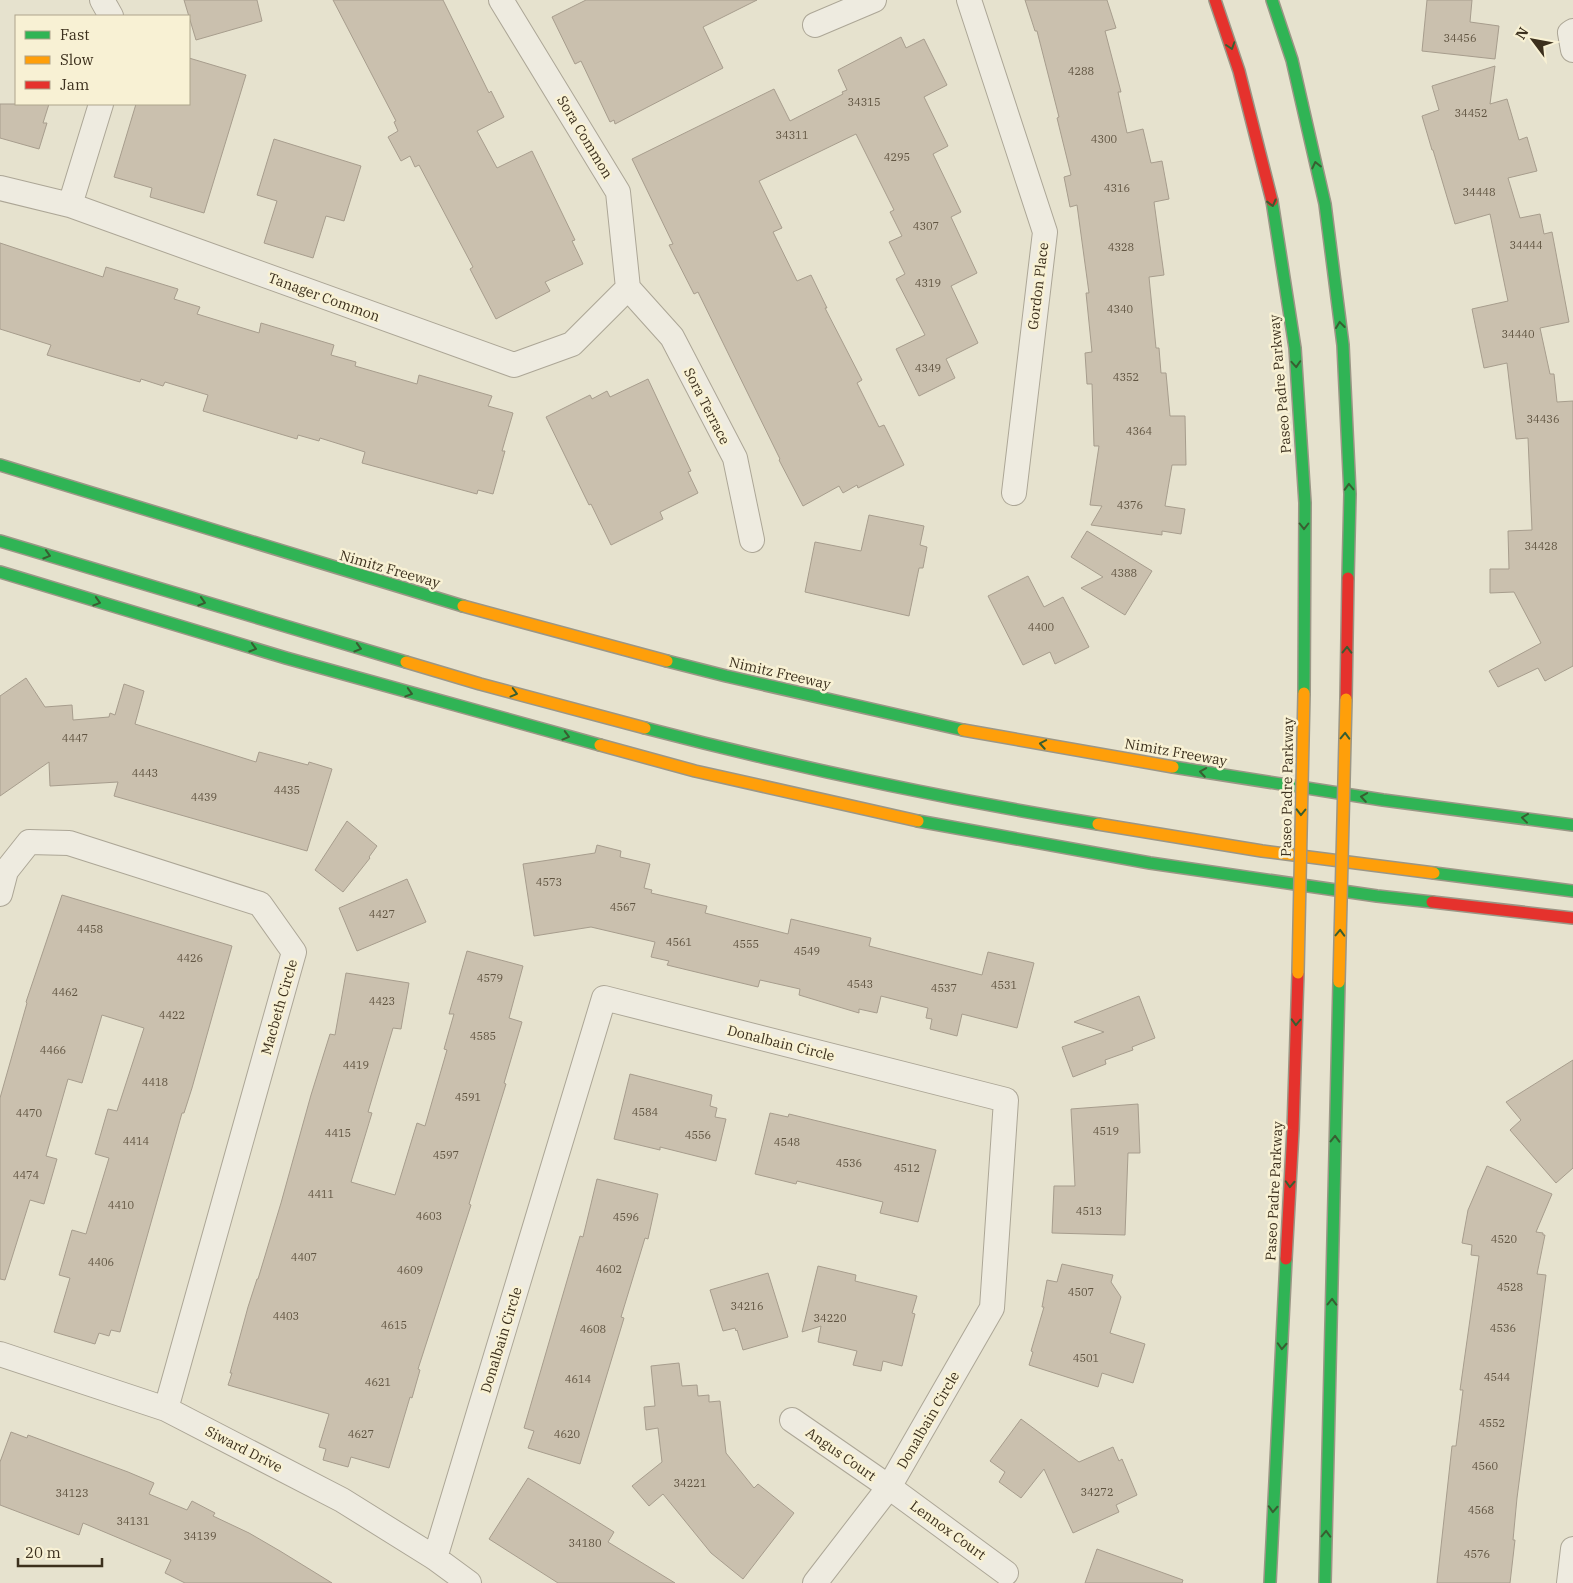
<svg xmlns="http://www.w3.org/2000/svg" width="1573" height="1583" font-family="'IBM Plex Serif',serif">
  <rect width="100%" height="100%" fill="#e6e2ce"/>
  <!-- building -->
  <path fill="#cac0ae" stroke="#a79d8d" d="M 184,0 L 257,0 L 262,21 L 196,40 Z
    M 333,0 L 443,0 L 489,93 L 491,91 L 504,117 L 477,131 L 497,168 L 532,151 L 575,240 L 572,241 L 583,264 L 545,282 L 550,291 L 496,319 L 470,269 L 473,267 L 419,165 L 415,167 L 410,156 L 401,161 L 388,137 L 398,131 L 394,122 L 396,121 Z
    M 586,0 L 757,0 L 703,27 L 723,68 L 615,124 L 614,120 L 610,122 L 581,61 L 575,64 L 552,17 Z
    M 1025,0 L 1107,0 L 1116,28 L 1105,31 L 1121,92 L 1118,92 L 1127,133 L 1143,129 L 1151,163 L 1162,161 L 1169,199 L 1154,202 L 1164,275 L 1149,277 L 1156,348 L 1159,348 L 1161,373 L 1166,373 L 1170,416 L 1185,416 L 1186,465 L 1172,465 L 1165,506 L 1185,509 L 1181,534 L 1162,531 L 1162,535 L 1091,525 L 1102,506 L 1090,505 L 1099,446 L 1094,446 L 1092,384 L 1087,384 L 1085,353 L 1092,352 L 1086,293 L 1089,293 L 1077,205 L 1070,207 L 1064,177 L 1071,175 L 1057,118 L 1059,117 L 1037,31 L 1035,31 Z
    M 1427,0 L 1472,0 L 1470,22 L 1499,26 L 1495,59 L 1422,51 Z
    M 901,37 L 906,48 L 924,39 L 947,85 L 924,97 L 948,146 L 933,154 L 961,212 L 951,217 L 977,273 L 951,286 L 978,343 L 946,359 L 955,378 L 919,396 L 896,349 L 925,335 L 896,279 L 905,274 L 889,242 L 902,236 L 890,212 L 894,210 L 856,134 L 759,181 L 782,228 L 773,232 L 797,281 L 811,275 L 827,308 L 825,308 L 862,380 L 857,383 L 879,427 L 884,425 L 904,465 L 858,488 L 857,485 L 843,493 L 839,486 L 803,506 L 779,460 L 780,459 L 698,292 L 694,294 L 669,245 L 673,244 L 632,159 L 774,89 L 790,121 L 843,94 L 842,92 L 847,90 L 838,70 Z
    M 189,58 L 246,75 L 204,213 L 150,197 L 152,188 L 114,177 L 136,104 L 189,104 Z
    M 1495,66 L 1490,104 L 1507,99 L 1519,140 L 1527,137 L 1537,171 L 1508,178 L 1520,218 L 1540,214 L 1544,234 L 1552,232 L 1569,322 L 1540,328 L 1550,374 L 1554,374 L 1557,402 L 1573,401 L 1573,666 L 1545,681 L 1538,668 L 1498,687 L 1489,671 L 1541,643 L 1514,592 L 1490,593 L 1490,569 L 1509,569 L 1508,531 L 1532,530 L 1528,438 L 1516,439 L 1507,363 L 1484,368 L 1472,309 L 1508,301 L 1490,214 L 1455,224 L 1433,150 L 1432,150 L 1422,116 L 1439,110 L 1432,86 Z
    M 0,104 L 49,104 L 43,123 L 47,123 L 39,149 L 0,138 Z
    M 274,139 L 361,166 L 344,221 L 326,216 L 313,258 L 264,243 L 277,201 L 257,195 Z
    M 0,243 L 103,277 L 106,267 L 178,289 L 174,299 L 200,307 L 197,314 L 259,333 L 261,323 L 334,345 L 331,355 L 356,362 L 355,366 L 417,384 L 419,375 L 492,396 L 488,406 L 513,413 L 502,451 L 505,451 L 493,494 L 478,490 L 477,494 L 362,463 L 365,452 L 320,438 L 319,441 L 298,435 L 297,439 L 203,411 L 208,395 L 165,382 L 163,386 L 141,379 L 140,382 L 47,355 L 51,345 L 0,329 Z
    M 648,379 L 691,471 L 688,472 L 698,493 L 660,512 L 663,519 L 611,545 L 591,504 L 589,505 L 546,417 L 590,395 L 592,399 L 607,391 L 610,397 Z
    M 869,515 L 924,526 L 920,545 L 927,547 L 923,568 L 919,568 L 909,616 L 805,592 L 815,542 L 861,551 Z
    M 1087,531 L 1152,571 L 1125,615 L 1081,588 L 1103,577 L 1071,557 Z
    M 1028,576 L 1044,607 L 1063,597 L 1089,647 L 1055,664 L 1050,652 L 1023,665 L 988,596 Z
    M 26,678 L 45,707 L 72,705 L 73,720 L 109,717 L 110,713 L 115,715 L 124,684 L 144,691 L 135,724 L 256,762 L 259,752 L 308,765 L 309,762 L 332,769 L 307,851 L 114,796 L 118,782 L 50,786 L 49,762 L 0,796 L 0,696 Z
    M 347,821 L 377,846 L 369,857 L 370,858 L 343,892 L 315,870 Z
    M 597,845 L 621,851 L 620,857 L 650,864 L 644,888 L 652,890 L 651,893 L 707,906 L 705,913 L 788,934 L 791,919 L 871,938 L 869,946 L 982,975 L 988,952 L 1034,963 L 1017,1028 L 962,1014 L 957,1036 L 930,1029 L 932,1019 L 926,1018 L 928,1008 L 881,996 L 877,1013 L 859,1009 L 859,1013 L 799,995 L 800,989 L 760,980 L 758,987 L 667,965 L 669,961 L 651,957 L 655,942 L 591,927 L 534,936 L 523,864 L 595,853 Z
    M 407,879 L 426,922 L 357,951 L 339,908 Z
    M 62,895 L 232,946 L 192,1088 L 184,1113 L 182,1113 L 120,1332 L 111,1330 L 109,1336 L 99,1333 L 95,1344 L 54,1332 L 70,1278 L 59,1275 L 72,1230 L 86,1234 L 109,1158 L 95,1154 L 108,1109 L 117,1111 L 144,1028 L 102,1015 L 82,1083 L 68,1079 L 46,1156 L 57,1159 L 44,1204 L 30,1200 L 5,1280 L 0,1279 L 0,1098 L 27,1003 L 26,1002 Z
    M 467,951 L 523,966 L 509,1018 L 522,1022 L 504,1083 L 506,1084 L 469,1204 L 471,1205 L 418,1369 L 420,1370 L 412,1398 L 410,1397 L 389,1468 L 351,1457 L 348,1467 L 323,1460 L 326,1449 L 319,1447 L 329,1414 L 228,1385 L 232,1373 L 230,1373 L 248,1307 L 257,1279 L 258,1279 L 281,1203 L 311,1095 L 330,1034 L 335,1035 L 346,973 L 409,983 L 401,1029 L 393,1028 L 368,1112 L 372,1113 L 351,1182 L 395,1195 L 417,1123 L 425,1126 L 447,1050 L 444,1049 L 454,1014 L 449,1014 Z
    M 1139,996 L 1155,1038 L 1132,1047 L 1133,1050 L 1105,1060 L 1106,1064 L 1073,1077 L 1062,1047 L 1104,1032 L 1074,1022 Z
    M 1573,1060 L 1573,1168 L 1556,1183 L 1510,1130 L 1521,1120 L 1506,1102 Z
    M 630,1074 L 712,1095 L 710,1106 L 717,1108 L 715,1117 L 726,1119 L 716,1161 L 660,1147 L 660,1150 L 614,1139 Z
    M 1138,1104 L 1140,1153 L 1128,1153 L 1125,1235 L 1052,1233 L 1054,1186 L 1075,1186 L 1071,1109 Z
    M 770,1113 L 788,1117 L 789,1114 L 936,1150 L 918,1222 L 880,1213 L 883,1202 L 797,1181 L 796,1184 L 755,1174 Z
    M 1487,1166 L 1552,1194 L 1536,1232 L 1543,1233 L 1543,1235 L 1545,1235 L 1537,1274 L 1546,1275 L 1517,1498 L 1513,1540 L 1515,1540 L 1510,1583 L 1437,1583 L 1452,1446 L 1456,1446 L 1463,1390 L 1460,1390 L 1479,1256 L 1471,1255 L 1472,1245 L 1462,1243 L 1468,1210 Z
    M 597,1179 L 658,1194 L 648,1239 L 645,1238 L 621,1317 L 624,1318 L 580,1464 L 528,1448 L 534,1431 L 524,1428 L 580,1236 L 583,1237 Z
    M 1062,1264 L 1113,1275 L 1111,1282 L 1121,1297 L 1110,1333 L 1145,1344 L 1133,1383 L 1102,1373 L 1098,1387 L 1029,1365 L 1033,1352 L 1031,1351 L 1044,1307 L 1042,1307 L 1047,1280 L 1057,1282 Z
    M 818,1266 L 856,1275 L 855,1281 L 917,1296 L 912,1313 L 915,1314 L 902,1366 L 883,1361 L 881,1371 L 853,1365 L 857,1351 L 818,1342 L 821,1326 L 802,1332 Z
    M 768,1273 L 788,1337 L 743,1350 L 737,1330 L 736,1331 L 735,1328 L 723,1331 L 710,1290 Z
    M 679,1363 L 682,1386 L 697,1385 L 698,1396 L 709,1395 L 709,1402 L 720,1401 L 726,1453 L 754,1488 L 758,1484 L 794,1513 L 743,1579 L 711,1553 L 663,1494 L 649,1506 L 632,1486 L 662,1462 L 658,1428 L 646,1430 L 644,1407 L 655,1406 L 651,1366 Z
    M 1021,1419 L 1079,1462 L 1113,1447 L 1119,1461 L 1122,1459 L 1137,1495 L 1116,1505 L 1119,1512 L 1073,1533 L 1044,1469 L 1021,1498 L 999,1482 L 1005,1472 L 990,1461 Z
    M 11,1432 L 27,1438 L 28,1435 L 128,1472 L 154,1483 L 149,1494 L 187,1510 L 192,1501 L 215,1513 L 213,1516 L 249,1533 L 280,1551 L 332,1583 L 185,1583 L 165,1573 L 171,1560 L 83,1523 L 79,1535 L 0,1505 L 0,1462 Z
    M 528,1478 L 614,1532 L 608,1542 L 675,1583 L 558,1583 L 489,1539 Z
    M 1097,1549 L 1183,1580 L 1182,1583 L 1085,1583 Z"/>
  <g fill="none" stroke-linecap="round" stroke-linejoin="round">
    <defs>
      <path id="street" d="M 102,0 L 111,16
        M 501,0 L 618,192 L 628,288
        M 969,0 L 1045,232 L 1014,493
        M 815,25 L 874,0
        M 1573,31 L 1570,33 L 1573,50
        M 0,188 L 70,205 L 514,365 L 572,344 L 628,288
        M 70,205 L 101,104
        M 628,288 L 672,337 L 735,458 L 752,540
        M 0,894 L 6,871 L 29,842 L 69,843 L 260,904 L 294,952 L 166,1409
        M 0,1354 L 166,1409 L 342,1500 L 435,1558 L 469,1583
        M 792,1420 L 889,1487 L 1006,1573
        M 435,1558 L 604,998 L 1006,1100 L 992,1308 L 889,1487 L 815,1583
        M 1569,1583 L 1573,1549"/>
      <path id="fast" d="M 1272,0 L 1292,60 L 1325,204 L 1343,345 L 1350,494 L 1348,578
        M 1272,201 L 1295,348 L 1305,503 L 1304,693
        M 0,465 L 463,606
        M 0,541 L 406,662
        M 0,572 L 286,658 L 600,745
        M 667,661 L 726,676 L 963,730
        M 645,728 C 794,767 946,799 1098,824
        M 1173,767 L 1383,800 L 1573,825
        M 918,821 L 1150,863 L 1377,896 L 1432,902
        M 1434,873 L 1573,891
        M 1270,1583 L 1286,1259
        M 1325,1583 L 1339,982"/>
      <path id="slow" d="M 463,606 L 667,661
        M 406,662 L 480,684 L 645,728
        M 963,730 L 1173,767
        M 600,745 L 695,771 L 918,821
        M 1098,824 L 1262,851 L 1434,873"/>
      <path id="jam" d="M 1215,0 L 1239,71 L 1272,201
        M 1346,699 L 1348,578
        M 1432,902 L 1573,918
        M 1286,1259 L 1293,1130 L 1298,973"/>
    </defs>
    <!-- street casing -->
    <use href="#street" stroke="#aca696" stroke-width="26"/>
    <!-- fast casing -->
    <use href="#fast" stroke="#9b9686" stroke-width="14"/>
    <!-- slow casing -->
    <use href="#slow" stroke="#9b9686" stroke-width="14"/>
    <!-- jam casing -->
    <use href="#jam" stroke="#9b9686" stroke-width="14"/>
    <!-- street -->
    <use href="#street" stroke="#eeebe0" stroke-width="24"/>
    <!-- fast -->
    <use href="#fast" stroke="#30b455" stroke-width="11"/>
    <!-- slow -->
    <use href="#slow" stroke="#ff9f0a" stroke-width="11"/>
    <!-- jam -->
    <use href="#jam" stroke="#e5322d" stroke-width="11"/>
    <defs>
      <path id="slow-bridge" d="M 1298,973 L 1304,693
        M 1339,982 L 1346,699"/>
    </defs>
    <!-- slow-bridge casing -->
    <use href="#slow-bridge" stroke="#9b9686" stroke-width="14" stroke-linecap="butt"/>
    <!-- slow-bridge -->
    <use href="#slow-bridge" stroke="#ff9f0a" stroke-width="11"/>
  </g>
  <!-- one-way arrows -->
  <defs><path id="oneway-chevron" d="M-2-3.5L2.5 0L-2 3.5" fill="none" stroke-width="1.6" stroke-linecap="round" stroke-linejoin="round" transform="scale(1.25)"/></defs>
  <g stroke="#385e31">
    <use href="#oneway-chevron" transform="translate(1231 46) rotate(72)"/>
    <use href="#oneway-chevron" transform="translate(1316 165) rotate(-103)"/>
    <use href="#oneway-chevron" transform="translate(1272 203) rotate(76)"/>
    <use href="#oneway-chevron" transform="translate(1340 325) rotate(-97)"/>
    <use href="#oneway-chevron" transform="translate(1296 364) rotate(86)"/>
    <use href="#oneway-chevron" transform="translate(1349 487) rotate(-92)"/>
    <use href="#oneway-chevron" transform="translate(1304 526) rotate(90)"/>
    <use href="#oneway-chevron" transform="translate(47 555) rotate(17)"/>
    <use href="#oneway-chevron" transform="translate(97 602) rotate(17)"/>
    <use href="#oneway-chevron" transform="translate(202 602) rotate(17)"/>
    <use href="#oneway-chevron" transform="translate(253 648) rotate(17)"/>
    <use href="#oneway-chevron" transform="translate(358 648) rotate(16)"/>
    <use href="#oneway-chevron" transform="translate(1347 650) rotate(-89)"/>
    <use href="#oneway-chevron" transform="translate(409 693) rotate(16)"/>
    <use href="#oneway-chevron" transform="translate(514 693) rotate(15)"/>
    <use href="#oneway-chevron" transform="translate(566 736) rotate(15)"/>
    <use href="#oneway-chevron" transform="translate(1345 736) rotate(-88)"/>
    <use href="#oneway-chevron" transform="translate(1043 744) rotate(-170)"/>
    <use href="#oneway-chevron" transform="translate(1203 772) rotate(-171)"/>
    <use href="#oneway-chevron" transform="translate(1364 797) rotate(-171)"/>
    <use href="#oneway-chevron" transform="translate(1301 812) rotate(91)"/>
    <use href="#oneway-chevron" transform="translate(1525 818) rotate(-173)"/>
    <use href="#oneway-chevron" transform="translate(1340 933) rotate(-88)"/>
    <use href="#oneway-chevron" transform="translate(1296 1022) rotate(92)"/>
    <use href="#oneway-chevron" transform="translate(1335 1139) rotate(-89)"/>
    <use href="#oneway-chevron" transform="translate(1290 1184) rotate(93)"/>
    <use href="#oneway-chevron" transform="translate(1332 1302) rotate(-89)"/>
    <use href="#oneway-chevron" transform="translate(1282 1346) rotate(93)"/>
    <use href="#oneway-chevron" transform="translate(1273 1509) rotate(93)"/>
    <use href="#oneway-chevron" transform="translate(1326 1534) rotate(-88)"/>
  </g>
  <g text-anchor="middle" stroke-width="5" stroke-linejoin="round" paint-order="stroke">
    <!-- number labels -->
    <g font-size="11" fill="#605441">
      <text x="1460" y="42">34456</text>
      <text x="1081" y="75">4288</text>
      <text x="864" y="106">34315</text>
      <text x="1471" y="117">34452</text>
      <text x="792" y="139">34311</text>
      <text x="1104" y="143">4300</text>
      <text x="897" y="161">4295</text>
      <text x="1117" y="192">4316</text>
      <text x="1479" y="196">34448</text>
      <text x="926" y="230">4307</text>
      <text x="1526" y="249">34444</text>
      <text x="1121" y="251">4328</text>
      <text x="928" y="287">4319</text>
      <text x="1120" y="313">4340</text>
      <text x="1518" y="338">34440</text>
      <text x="928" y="372">4349</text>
      <text x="1126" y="381">4352</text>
      <text x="1543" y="423">34436</text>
      <text x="1139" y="435">4364</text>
      <text x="1130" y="509">4376</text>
      <text x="1541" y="550">34428</text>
      <text x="1124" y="577">4388</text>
      <text x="1041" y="631">4400</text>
      <text x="75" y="742">4447</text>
      <text x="145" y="777">4443</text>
      <text x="287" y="794">4435</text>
      <text x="204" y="801">4439</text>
      <text x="549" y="886">4573</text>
      <text x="623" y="911">4567</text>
      <text x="382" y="918">4427</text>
      <text x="90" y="933">4458</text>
      <text x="679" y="946">4561</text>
      <text x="746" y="948">4555</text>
      <text x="807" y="955">4549</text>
      <text x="190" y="962">4426</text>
      <text x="490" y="982">4579</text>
      <text x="860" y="988">4543</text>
      <text x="1004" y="989">4531</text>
      <text x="944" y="992">4537</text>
      <text x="65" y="996">4462</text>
      <text x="382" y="1005">4423</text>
      <text x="172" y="1019">4422</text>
      <text x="483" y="1040">4585</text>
      <text x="53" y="1054">4466</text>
      <text x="356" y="1069">4419</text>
      <text x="155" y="1086">4418</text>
      <text x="468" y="1101">4591</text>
      <text x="645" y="1116">4584</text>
      <text x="29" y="1117">4470</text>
      <text x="1106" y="1135">4519</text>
      <text x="338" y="1137">4415</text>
      <text x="698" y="1139">4556</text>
      <text x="136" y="1145">4414</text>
      <text x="787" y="1146">4548</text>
      <text x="446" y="1159">4597</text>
      <text x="849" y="1167">4536</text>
      <text x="907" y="1172">4512</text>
      <text x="26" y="1179">4474</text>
      <text x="321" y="1198">4411</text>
      <text x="121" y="1209">4410</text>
      <text x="1089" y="1215">4513</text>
      <text x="429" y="1220">4603</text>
      <text x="626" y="1221">4596</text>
      <text x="1504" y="1243">4520</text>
      <text x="304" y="1261">4407</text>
      <text x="101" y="1266">4406</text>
      <text x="609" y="1273">4602</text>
      <text x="410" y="1274">4609</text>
      <text x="1510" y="1291">4528</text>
      <text x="1081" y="1296">4507</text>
      <text x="747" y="1310">34216</text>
      <text x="286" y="1320">4403</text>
      <text x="830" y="1322">34220</text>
      <text x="394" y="1329">4615</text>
      <text x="1503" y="1332">4536</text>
      <text x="593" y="1333">4608</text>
      <text x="1086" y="1362">4501</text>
      <text x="1497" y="1381">4544</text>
      <text x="578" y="1383">4614</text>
      <text x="378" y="1386">4621</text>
      <text x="1492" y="1427">4552</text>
      <text x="361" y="1438">4627</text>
      <text x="567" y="1438">4620</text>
      <text x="1485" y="1470">4560</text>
      <text x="690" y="1487">34221</text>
      <text x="1097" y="1496">34272</text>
      <text x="72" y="1497">34123</text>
      <text x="1481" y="1514">4568</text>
      <text x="133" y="1525">34131</text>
      <text x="200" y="1540">34139</text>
      <text x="585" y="1547">34180</text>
      <text x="1477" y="1558">4576</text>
    </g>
    <!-- street labels -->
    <g font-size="14" fill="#3c301d" stroke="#f8f1d4">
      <text transform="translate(585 137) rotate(59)" y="5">Sora Common</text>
      <text transform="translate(1038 286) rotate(-83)" y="5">Gordon Place</text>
      <text transform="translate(324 297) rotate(20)" y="5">Tanager Common</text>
      <text transform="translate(1280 384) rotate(-95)" y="5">Paseo Padre Parkway</text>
      <text transform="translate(707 406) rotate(63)" y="5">Sora Terrace</text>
      <text transform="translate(390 569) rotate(16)" y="5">Nimitz Freeway</text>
      <text transform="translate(780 673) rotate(13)" y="5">Nimitz Freeway</text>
      <text transform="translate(1176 752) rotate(10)" y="5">Nimitz Freeway</text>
      <text transform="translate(1287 787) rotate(-89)" y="5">Paseo Padre Parkway</text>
      <text transform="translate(279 1007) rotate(-74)" y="5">Macbeth Circle</text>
      <text transform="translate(781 1043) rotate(14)" y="5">Donalbain Circle</text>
      <text transform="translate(1274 1191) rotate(-87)" y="5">Paseo Padre Parkway</text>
      <text transform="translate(501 1340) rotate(-73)" y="5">Donalbain Circle</text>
      <text transform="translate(928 1420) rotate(-60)" y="5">Donalbain Circle</text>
      <text transform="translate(244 1449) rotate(27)" y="5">Siward Drive</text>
      <text transform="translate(841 1454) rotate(35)" y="5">Angus Court</text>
      <text transform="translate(948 1530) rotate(36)" y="5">Lennox Court</text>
    </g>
  </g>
  <!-- legend -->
  <rect x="15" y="15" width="175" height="90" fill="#f8f1d4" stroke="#ada48b"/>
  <rect x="25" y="31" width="25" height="8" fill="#30b455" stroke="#ada48b"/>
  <text x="60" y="40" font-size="15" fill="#3c301d">Fast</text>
  <rect x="25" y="56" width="25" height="8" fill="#ff9f0a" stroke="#ada48b"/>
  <text x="60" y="65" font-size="15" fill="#3c301d">Slow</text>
  <rect x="25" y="81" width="25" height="8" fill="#e5322d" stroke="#ada48b"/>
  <text x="60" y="90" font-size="15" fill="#3c301d">Jam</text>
  <!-- north arrow -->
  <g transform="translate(1533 40) rotate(302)" stroke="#f8f1d4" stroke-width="4" paint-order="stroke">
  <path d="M0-4L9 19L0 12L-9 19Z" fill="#3c301d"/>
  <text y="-8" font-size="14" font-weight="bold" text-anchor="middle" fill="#3c301d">N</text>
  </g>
  <!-- scale -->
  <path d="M18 1558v8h84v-8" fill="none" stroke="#3c301d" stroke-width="2.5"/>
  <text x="25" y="1558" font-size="15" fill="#3c301d" stroke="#f8f1d4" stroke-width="4" paint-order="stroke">20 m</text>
</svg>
